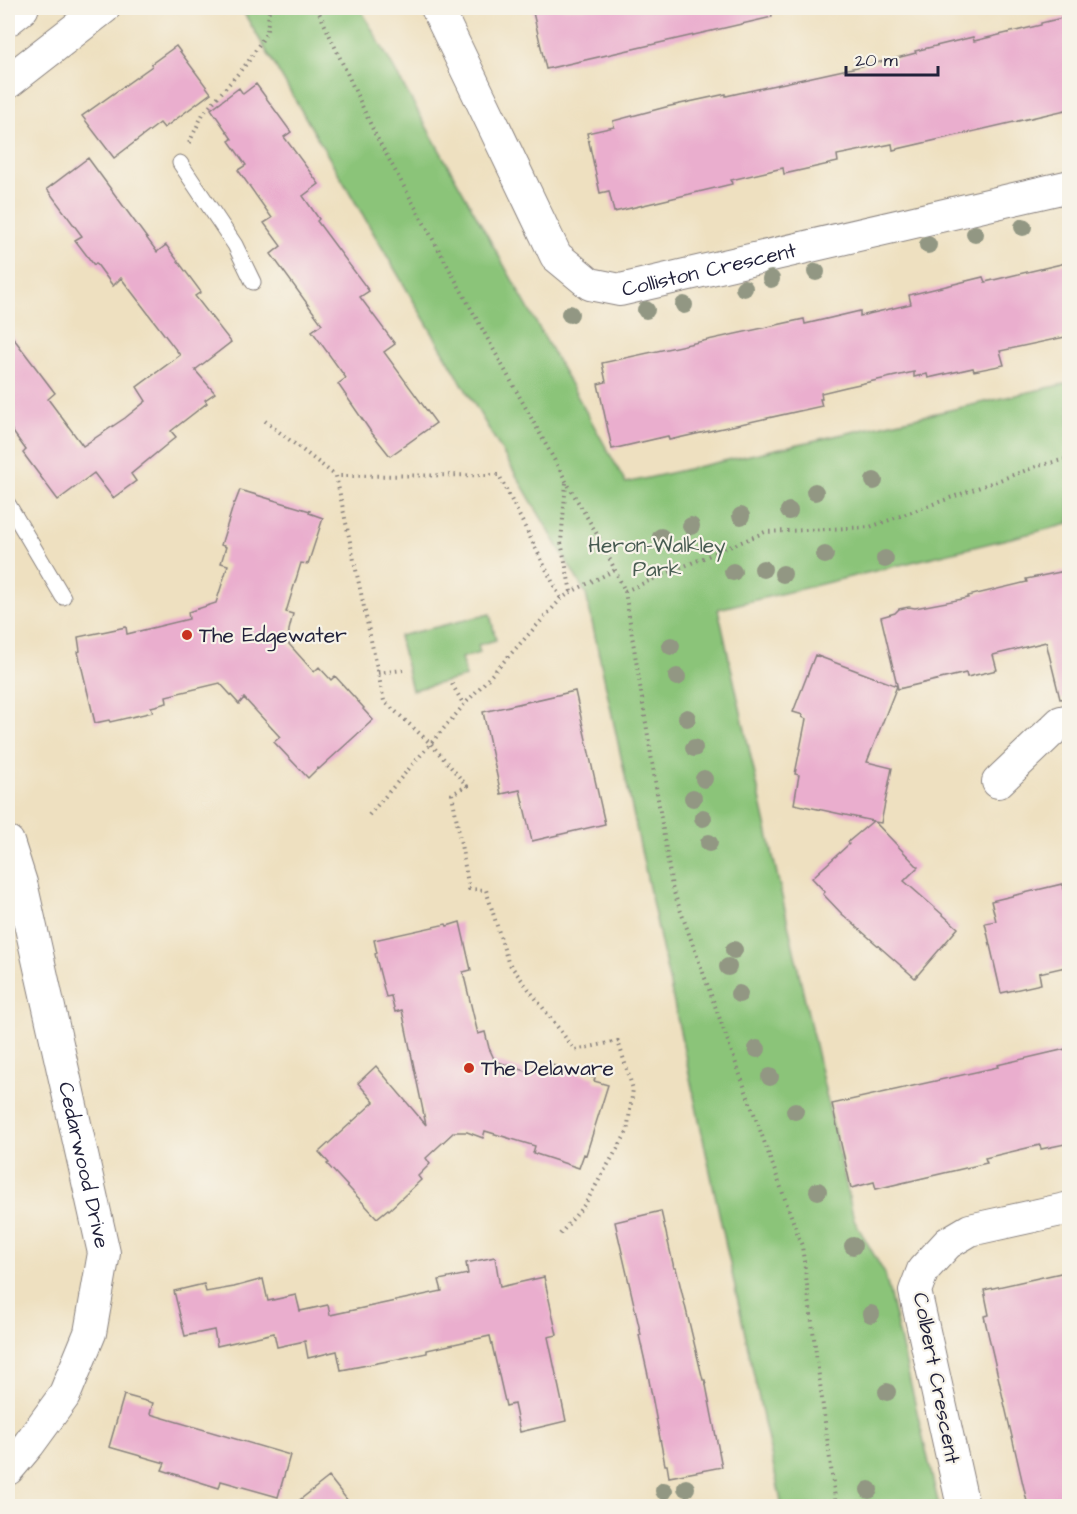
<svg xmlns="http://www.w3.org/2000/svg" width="1077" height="1514" font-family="'Architects Daughter',sans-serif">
  <rect width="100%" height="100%" fill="#f7f3e8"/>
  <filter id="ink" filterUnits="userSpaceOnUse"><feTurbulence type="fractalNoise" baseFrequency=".0167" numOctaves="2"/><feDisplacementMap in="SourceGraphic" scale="12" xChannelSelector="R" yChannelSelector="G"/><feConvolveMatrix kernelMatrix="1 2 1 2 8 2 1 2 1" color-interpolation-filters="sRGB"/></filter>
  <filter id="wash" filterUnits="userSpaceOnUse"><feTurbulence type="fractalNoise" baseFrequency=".008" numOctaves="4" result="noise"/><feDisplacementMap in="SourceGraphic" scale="24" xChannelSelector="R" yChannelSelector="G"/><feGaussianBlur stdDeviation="1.35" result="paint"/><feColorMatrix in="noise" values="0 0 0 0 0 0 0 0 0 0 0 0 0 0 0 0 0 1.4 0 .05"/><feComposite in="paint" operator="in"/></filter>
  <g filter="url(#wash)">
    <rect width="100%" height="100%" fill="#eee0c0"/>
    <!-- green -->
    <path fill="#8bc479" stroke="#56735a" stroke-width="1.5" d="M 241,8 L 360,8 L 626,483 L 1069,383 L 1069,524 L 718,609 L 854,1220 L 885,1274 L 939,1506 L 782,1506 L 586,594 Z
      M 490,614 L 496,640 L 478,645 L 480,653 L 461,658 L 466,677 L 412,690 L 399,636 Z"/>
    <g id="blocks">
      <!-- building -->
      <path fill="#eaaece" d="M 532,8 L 771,8 L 772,17 L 546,69 Z
        M 1070,16 L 1070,109 L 893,150 L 892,144 L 837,155 L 838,162 L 784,174 L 783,168 L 731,180 L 732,184 L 614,212 L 609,191 L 600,193 L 587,133 L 614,127 L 613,121 L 666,107 L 726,94 L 726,96 L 889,60 L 916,53 L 915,51 L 973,37 L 974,41 L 1041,25 L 1041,23 Z
        M 176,46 L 211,93 L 164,128 L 160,123 L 114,158 L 82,116 L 152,66 L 151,64 Z
        M 256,84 L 291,132 L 284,137 L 319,184 L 303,196 L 319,219 L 317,221 L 369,291 L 360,297 L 395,344 L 384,352 L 436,423 L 390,456 L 371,432 L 338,384 L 346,378 L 312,331 L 322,324 L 271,254 L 281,246 L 264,223 L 272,218 L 238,170 L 246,165 L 229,141 L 232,139 L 211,109 L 239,88 L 243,94 Z
        M 88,158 L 157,252 L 166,245 L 201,292 L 195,296 L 231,342 L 195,370 L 215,393 L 205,400 L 207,403 L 171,431 L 176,437 L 131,474 L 136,481 L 113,498 L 94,473 L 58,500 L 23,453 L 26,450 L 8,425 L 8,331 L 55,393 L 48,399 L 83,446 L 125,418 L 146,401 L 137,387 L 180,355 L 121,278 L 113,286 L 96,263 L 94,265 L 75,240 L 82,236 L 47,189 Z
        M 1070,262 L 1070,336 L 1000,351 L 1004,365 L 974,371 L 973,368 L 928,378 L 927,374 L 914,377 L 914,372 L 846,387 L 821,393 L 822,399 L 820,399 L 822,406 L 669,440 L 668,436 L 612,449 L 598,384 L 606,382 L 602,363 L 804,319 L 805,324 L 860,311 L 860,316 L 911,304 L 909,295 L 983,277 L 985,282 Z
        M 240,490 L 310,511 L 309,513 L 323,518 L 308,564 L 301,563 L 286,612 L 293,614 L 289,630 L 288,643 L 314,672 L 319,667 L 331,680 L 335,676 L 364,708 L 363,709 L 373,720 L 319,769 L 318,768 L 308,778 L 274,742 L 280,737 L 244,698 L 239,704 L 220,683 L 166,696 L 167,703 L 151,707 L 153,712 L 110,722 L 109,720 L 95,723 L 78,652 L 80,651 L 78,637 L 126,627 L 127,634 L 189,619 L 188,612 L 216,603 L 228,565 L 221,563 L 226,547 L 221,545 L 234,503 L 235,503 Z
        M 1070,570 L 1070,698 L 1060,699 L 1046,642 L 993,655 L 997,670 L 967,677 L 966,673 L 898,689 L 881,617 L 895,613 L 899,609 L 909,607 L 915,608 L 968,598 L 968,596 L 1027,582 L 1026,579 Z
        M 815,655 L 897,686 L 867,762 L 892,768 L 881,823 L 875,822 L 918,867 L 904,881 L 958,928 L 915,978 L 842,914 L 823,894 L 825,892 L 812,878 L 849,844 L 848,842 L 873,821 L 794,804 L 799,775 L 795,774 L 806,719 L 802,717 L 803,715 L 793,712 Z
        M 575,691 L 605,824 L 532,841 L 520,790 L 501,794 L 483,712 Z
        M 1062,884 L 1064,889 L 1070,888 L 1070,966 L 1039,973 L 1041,984 L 1001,993 L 985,923 L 996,921 L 991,901 Z
        M 460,922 L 471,970 L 463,972 L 478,1034 L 485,1032 L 489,1048 L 495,1061 L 532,1073 L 535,1066 L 550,1071 L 552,1065 L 595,1078 L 594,1081 L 608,1085 L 586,1155 L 584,1154 L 579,1168 L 533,1153 L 535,1146 L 485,1131 L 483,1138 L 467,1132 L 454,1132 L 426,1158 L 430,1164 L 418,1176 L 421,1180 L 389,1210 L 388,1209 L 377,1218 L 327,1164 L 329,1163 L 319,1152 L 374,1102 L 358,1083 L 376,1066 L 426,1125 L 402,1010 L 395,1012 L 391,996 L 386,997 L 375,954 L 377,953 L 374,940 L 446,924 L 447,926 Z
        M 1070,1048 L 1070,1143 L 1041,1149 L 1040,1145 L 985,1158 L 987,1163 L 876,1189 L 874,1182 L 851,1188 L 832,1104 L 998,1067 L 997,1065 Z
        M 661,1211 L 674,1268 L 676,1268 L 703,1380 L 705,1380 L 722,1467 L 669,1477 L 667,1465 L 665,1465 L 648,1375 L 639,1335 L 641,1335 L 615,1222 Z
        M 495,1257 L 500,1287 L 544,1277 L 557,1335 L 548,1337 L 566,1421 L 520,1432 L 514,1404 L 506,1406 L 490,1336 L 427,1350 L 427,1353 L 398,1359 L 341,1370 L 337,1351 L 308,1358 L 305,1341 L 277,1347 L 274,1333 L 217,1346 L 214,1330 L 185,1336 L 174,1291 L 204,1284 L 206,1292 L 234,1287 L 263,1279 L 268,1301 L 296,1295 L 300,1311 L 328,1305 L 330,1315 L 442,1291 L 439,1280 L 468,1274 L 466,1263 Z
        M 1070,1271 L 1070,1506 L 1028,1506 L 984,1316 L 989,1315 L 984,1290 Z
        M 124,1395 L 153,1403 L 150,1414 L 290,1455 L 278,1497 L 221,1481 L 219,1488 L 162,1470 L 165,1463 L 109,1447 Z
        M 329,1477 L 352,1506 L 292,1506 Z"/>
    </g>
  </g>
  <g filter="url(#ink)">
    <use href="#blocks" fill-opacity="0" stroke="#88817e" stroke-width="1.5"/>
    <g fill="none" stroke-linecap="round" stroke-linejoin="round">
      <defs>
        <path id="service" d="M 180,163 L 235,245 L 253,282
          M 8,504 L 63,597"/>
        <g id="minor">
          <path id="s1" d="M 437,8 L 556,256 L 590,284 L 620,290 L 1070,186"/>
          <path d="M 998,782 L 1061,722 L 1070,720"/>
          <path id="s2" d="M 8,842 L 21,883 L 104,1253 L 90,1333 L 64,1396 L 29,1444 L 8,1469"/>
          <path d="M 963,1506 L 915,1291 L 923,1270 L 948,1243 L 970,1230 L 1070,1208"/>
        </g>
        <path id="secondary" d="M 8,19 L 22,8
          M 8,82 L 103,8"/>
      </defs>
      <!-- service casing -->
      <use href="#service" stroke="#88817e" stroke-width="17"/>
      <!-- minor casing -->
      <use href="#minor" stroke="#88817e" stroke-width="34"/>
      <!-- secondary casing -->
      <use href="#secondary" stroke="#88817e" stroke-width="35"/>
      <!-- path -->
      <path stroke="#88817e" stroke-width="4" stroke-dasharray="1.5 4.5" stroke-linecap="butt" d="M 317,8 L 375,134 L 567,483 L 601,541 L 625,591 L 672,887 L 802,1246 L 836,1506
        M 189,143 L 203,114 L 248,62 L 267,32 L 269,11 L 267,8
        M 265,421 L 336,476
        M 566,483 L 561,542 L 571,592
        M 625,591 L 765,532 L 870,527 L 1038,466 L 1070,458
        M 378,673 L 403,670
        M 452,684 L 464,705
        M 369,815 L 464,705 L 561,599 L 571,592 L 615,570
        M 560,1234 L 585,1204 L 627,1132 L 633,1089 L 618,1041 L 575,1050 L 508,962 L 486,890 L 469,889 L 452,794 L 467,786 L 431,744 L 384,701 L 336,476 L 499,475 L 561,599"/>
      <!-- service -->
      <use href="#service" stroke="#fff" stroke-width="15"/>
      <!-- minor -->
      <use href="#minor" stroke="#fff" stroke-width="32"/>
      <!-- secondary -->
      <use href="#secondary" stroke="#fff" stroke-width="33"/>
    </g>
    <!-- trees -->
    <g fill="#929783">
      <circle cx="1023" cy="227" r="9"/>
      <circle cx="975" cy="234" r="9"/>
      <circle cx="928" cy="245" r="9"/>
      <circle cx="816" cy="272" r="9"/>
      <circle cx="771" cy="279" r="9"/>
      <circle cx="744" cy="288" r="9"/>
      <circle cx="684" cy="305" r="9"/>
      <circle cx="646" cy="310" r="9"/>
      <circle cx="570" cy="314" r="9"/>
      <circle cx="874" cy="481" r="9"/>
      <circle cx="815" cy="492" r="9"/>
      <circle cx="789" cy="511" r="9"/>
      <circle cx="741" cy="516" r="9"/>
      <circle cx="691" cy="526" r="9"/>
      <circle cx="661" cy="537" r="9"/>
      <circle cx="825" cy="555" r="9"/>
      <circle cx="885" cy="559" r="9"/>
      <circle cx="763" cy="569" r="9"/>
      <circle cx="733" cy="572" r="9"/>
      <circle cx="783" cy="574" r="9"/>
      <circle cx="671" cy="646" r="9"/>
      <circle cx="677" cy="677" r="9"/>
      <circle cx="687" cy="718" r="9"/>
      <circle cx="694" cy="748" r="9"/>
      <circle cx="704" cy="779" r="9"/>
      <circle cx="693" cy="798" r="9"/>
      <circle cx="703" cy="818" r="9"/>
      <circle cx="709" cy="843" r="9"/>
      <circle cx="734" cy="950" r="9"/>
      <circle cx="728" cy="967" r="9"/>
      <circle cx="739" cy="994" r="9"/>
      <circle cx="757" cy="1049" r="9"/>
      <circle cx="770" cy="1077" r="9"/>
      <circle cx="795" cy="1111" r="9"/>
      <circle cx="818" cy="1191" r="9"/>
      <circle cx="853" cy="1246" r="9"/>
      <circle cx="871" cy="1314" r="9"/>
      <circle cx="887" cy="1392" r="9"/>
      <circle cx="686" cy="1488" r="9"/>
      <circle cx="869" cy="1490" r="9"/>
      <circle cx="664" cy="1491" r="9"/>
    </g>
  </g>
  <!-- markers -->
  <g fill="#c8321e" stroke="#f7f3e8" stroke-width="2">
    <circle cx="187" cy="635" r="6"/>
    <circle cx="469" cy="1068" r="6"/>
  </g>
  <g text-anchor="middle" stroke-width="4.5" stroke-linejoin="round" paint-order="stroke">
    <!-- street labels -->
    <g font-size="21" fill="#22223b" stroke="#f7f3e8">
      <text dy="7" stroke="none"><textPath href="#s1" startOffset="441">Colliston Crescent</textPath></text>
      <text dy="7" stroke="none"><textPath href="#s2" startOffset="332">Cedarwood Drive</textPath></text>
      <text transform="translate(937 1378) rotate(79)" y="7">Colbert Crescent</text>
    </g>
    <!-- park labels -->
    <g font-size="21" fill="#475b51" stroke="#f7f3e8">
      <text x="657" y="552">Heron-Walkley<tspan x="657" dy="24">Park</tspan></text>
    </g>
    <!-- poi labels -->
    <g font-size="21" fill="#22223b" stroke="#f7f3e8" text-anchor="start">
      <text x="199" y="642">The Edgewater</text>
      <text x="481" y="1075">The Delaware</text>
    </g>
  </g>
  <!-- margin -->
  <rect width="1077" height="1514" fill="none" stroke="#f7f3e8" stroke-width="30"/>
  <!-- scale -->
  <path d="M846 66v9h92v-9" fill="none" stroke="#22223b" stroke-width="3"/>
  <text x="855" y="66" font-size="18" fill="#22223b" stroke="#f7f3e8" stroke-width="4.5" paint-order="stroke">20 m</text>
</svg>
